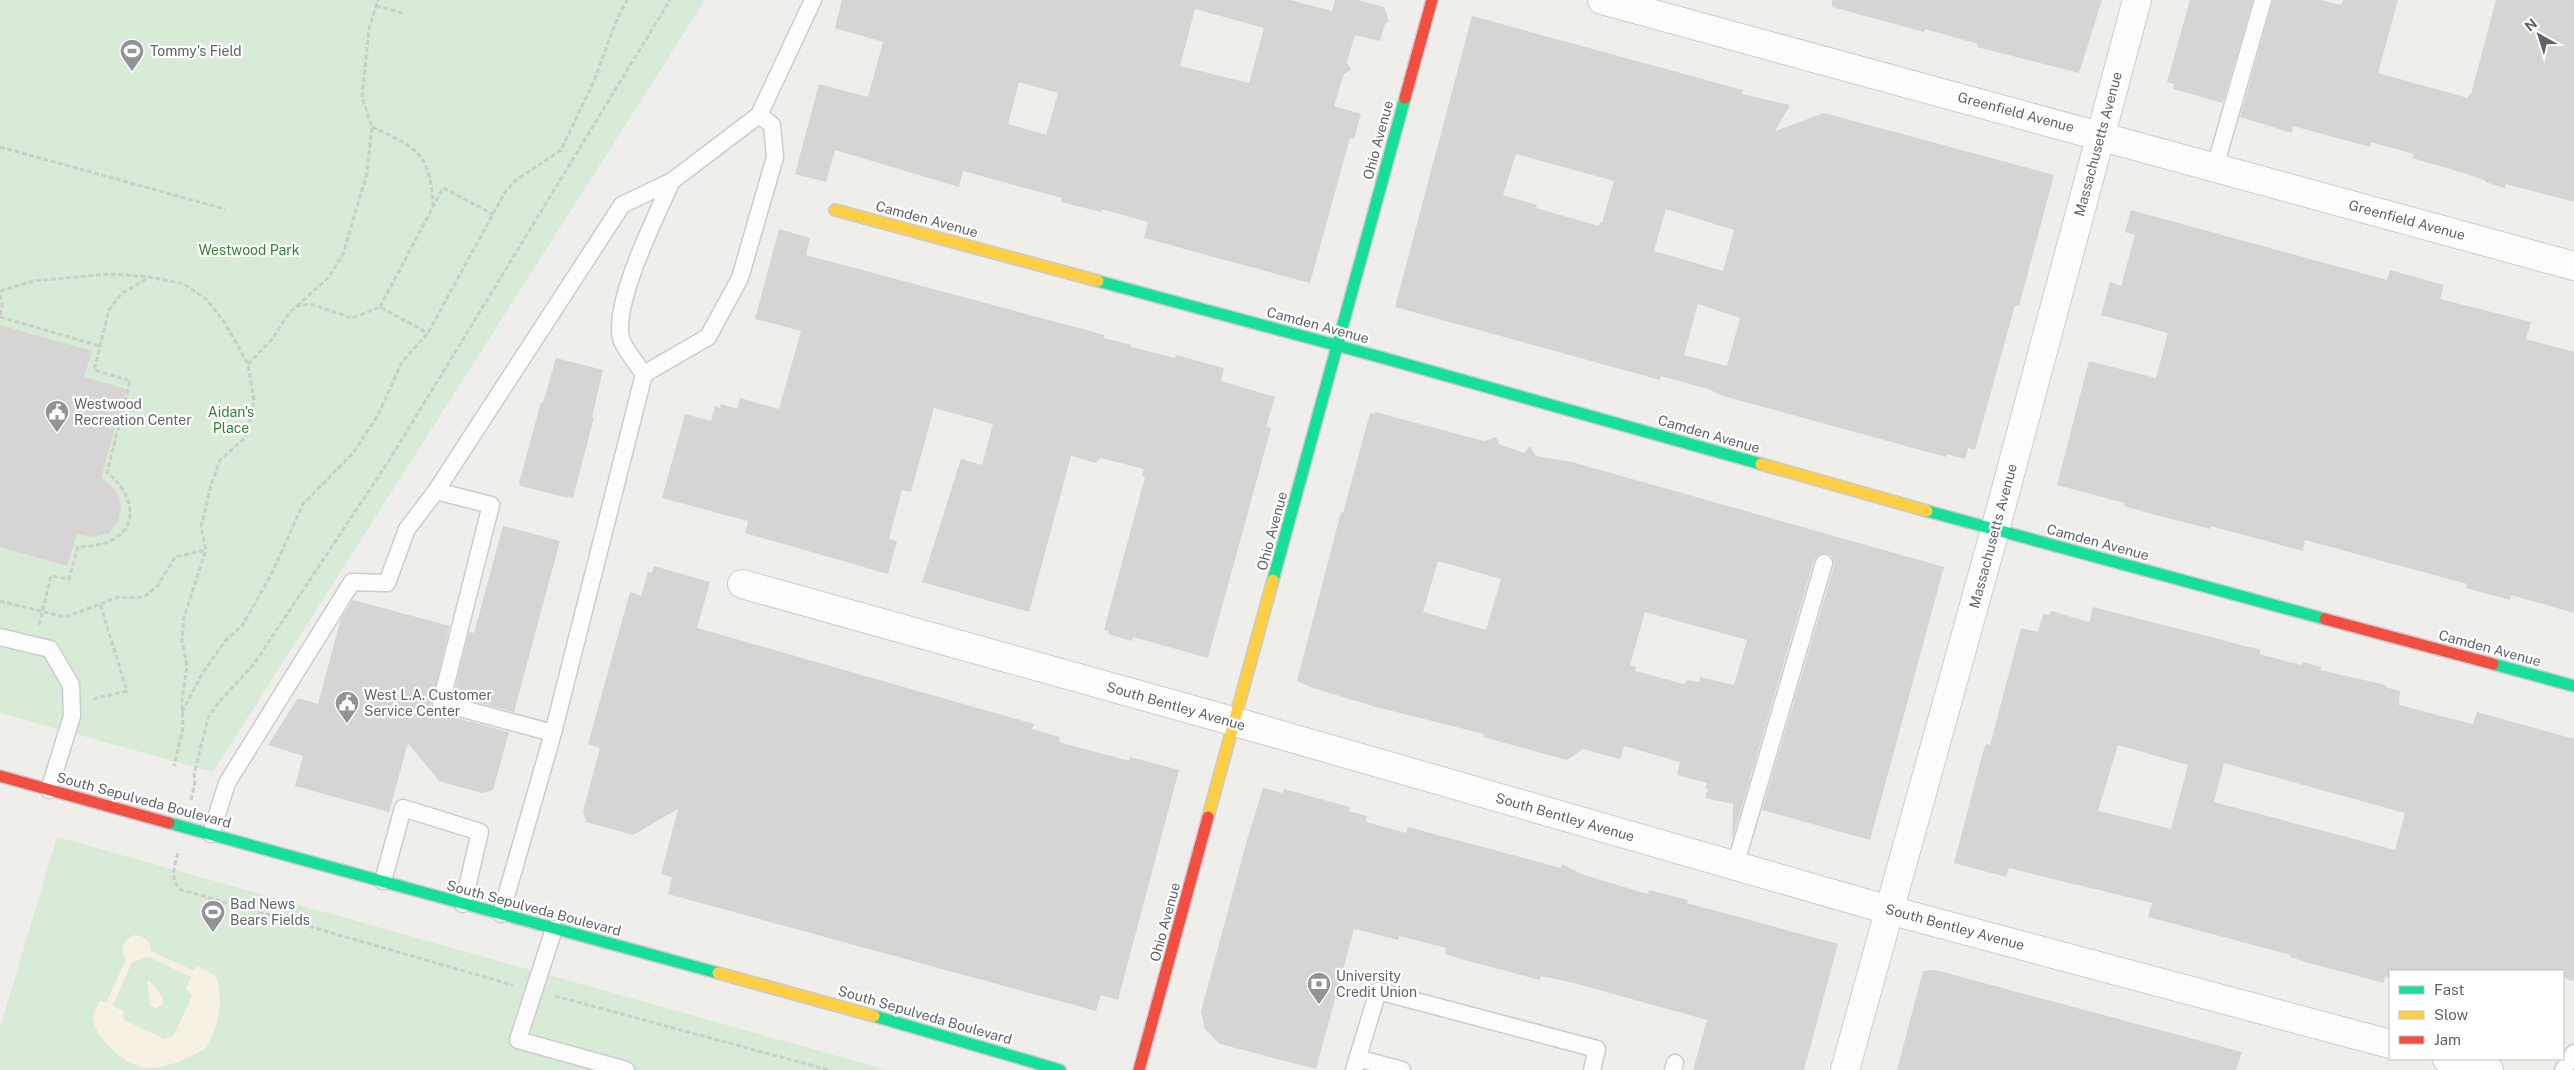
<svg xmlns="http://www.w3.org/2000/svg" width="2574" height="1070" font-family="'Public Sans',sans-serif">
  <rect width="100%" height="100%" fill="#efeeea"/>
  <!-- green -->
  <path fill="#d8ebd6" d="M 0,0 L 705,0 L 213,772 L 0,713 Z
    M 57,837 L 887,1070 L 0,1070 L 0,1028 Z"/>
  <!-- sand -->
  <path fill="#f6f1e1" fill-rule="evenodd" d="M 135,935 C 144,936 151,941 151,951 L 194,971 L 197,966 L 216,976 C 224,1001 219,1026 205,1049 C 186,1059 166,1070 143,1067 C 123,1064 95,1038 93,1018 C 92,1013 98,1006 100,1001 L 106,1003 L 126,959 C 118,951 124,938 135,935 ZM 149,957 L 191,977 L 186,988 L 192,996 L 174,1035 L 164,1039 L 124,1020 L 123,1011 L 113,1006 L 132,962 Z
    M 147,981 L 150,981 L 163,998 L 163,1004 L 155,1009 L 150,1005 Z"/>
  <!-- building -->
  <path fill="#d6d5d3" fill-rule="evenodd" d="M 842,0 L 1291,0 L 1332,11 L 1335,0 L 1358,0 L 1384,7 L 1389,21 L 1385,24 L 1380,41 L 1355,35 L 1347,62 L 1351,70 L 1344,74 L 1334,106 L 1361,114 L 1354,139 L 1350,138 L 1310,283 L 1144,238 L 1148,222 L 1101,209 L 1101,212 L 1061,202 L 1062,198 L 963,171 L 959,187 L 835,150 L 826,182 L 795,174 L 819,84 L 868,97 L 883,42 L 835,28 ZM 1195,9 L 1264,28 L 1249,83 L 1180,66 ZM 1019,82 L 1058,93 L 1046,135 L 1008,124 Z
    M 1832,0 L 2102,0 L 2079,73 L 1977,47 L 1978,44 L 1925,29 L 1924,32 L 1832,7 Z
    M 2190,0 L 2253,0 L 2223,103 L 2173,89 L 2174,84 L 2167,82 Z
    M 2273,0 L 2321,0 L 2341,5 L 2343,0 L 2398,0 L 2378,73 L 2468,98 L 2469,94 L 2471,94 L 2496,0 L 2574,0 L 2574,202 L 2506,184 L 2505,188 L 2485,182 L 2486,181 L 2467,174 L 2412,158 L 2414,154 L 2371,142 L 2370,147 L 2293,126 L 2292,133 L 2240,117 Z
    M 1472,16 L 1743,90 L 1742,94 L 1790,105 L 1775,131 L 1824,113 L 2054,175 L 2019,306 L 2015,305 L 1975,450 L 1968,448 L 1965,459 L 1947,454 L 1946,457 L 1723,396 L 1708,389 L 1661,376 L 1660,380 L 1395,307 ZM 1516,154 L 1614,181 L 1602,223 L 1600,222 L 1599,226 L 1536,208 L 1537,205 L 1503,195 ZM 1666,209 L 1734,230 L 1723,271 L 1654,251 ZM 1698,304 L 1740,318 L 1727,366 L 1684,355 Z
    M 2131,210 L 2387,280 L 2390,270 L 2444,285 L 2440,299 L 2531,322 L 2526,339 L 2574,352 L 2574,613 L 2511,595 L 2510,600 L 2466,588 L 2467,584 L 2305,540 L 2303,551 L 2211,526 L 2210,529 L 2159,516 L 2124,506 L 2125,503 L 2057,485 L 2089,361 L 2156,378 L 2168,333 L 2101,315 L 2110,282 L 2121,286 L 2135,235 L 2125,232 Z
    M 779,229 L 810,238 L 806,255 L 1105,335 L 1104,338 L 1132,345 L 1131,347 L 1175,358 L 1176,355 L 1224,368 L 1221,381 L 1275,397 L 1266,427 L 1271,428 L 1208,658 L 1133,637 L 1132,641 L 1108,634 L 1109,631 L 1104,630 L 1145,477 L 1142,476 L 1144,469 L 1101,458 L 1096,463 L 1071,456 L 1029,612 L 922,582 L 961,459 L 982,465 L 993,424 L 934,408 L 911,492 L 902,490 L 889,539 L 897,541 L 888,574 L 745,533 L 748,521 L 662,498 L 685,414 L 711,421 L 715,406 L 720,408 L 721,404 L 737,409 L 740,398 L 779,409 L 801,331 L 755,319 Z
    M 0,325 L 92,351 L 84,377 L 126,389 L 101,478 L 112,486 L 118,495 L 121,508 L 119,519 L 110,533 L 94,537 L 77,534 L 67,566 L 0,547 Z
    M 556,358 L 603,370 L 592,417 L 594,417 L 573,498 L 569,496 L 568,498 L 521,486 L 519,483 L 541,402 L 543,403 Z
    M 1375,412 L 1484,441 L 1496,437 L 1499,444 L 1524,453 L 1530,446 L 1536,456 L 1572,462 L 1944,567 L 1870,840 L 1762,810 L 1834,566 L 1832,556 L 1826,553 L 1818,555 L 1814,560 L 1732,840 L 1733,804 L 1705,798 L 1708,789 L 1705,788 L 1707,783 L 1677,775 L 1680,762 L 1624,746 L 1620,759 L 1583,749 L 1567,760 L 1483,737 L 1484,734 L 1376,707 L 1313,688 L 1297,681 L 1341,512 L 1343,513 L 1370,413 L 1374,414 ZM 1438,561 L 1501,579 L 1486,630 L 1423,612 ZM 1645,612 L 1747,640 L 1734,685 L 1700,677 L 1699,682 L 1688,680 L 1684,684 L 1635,671 L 1636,667 L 1630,665 Z
    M 503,526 L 560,541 L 514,712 L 453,696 L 469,632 L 474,633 Z
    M 654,566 L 710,582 L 697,628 L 1034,724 L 1032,729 L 1060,737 L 1059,742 L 1129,761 L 1130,757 L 1179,770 L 1118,1000 L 1101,995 L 1096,1011 L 668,894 L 672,877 L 661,874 L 678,809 L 633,835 L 586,822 L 583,811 L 600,748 L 588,744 L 630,592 L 641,596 L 648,572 L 652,573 Z
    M 353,600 L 450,626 L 431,705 L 438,713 L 509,732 L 493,790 L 481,793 L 439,781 L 408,743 L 389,812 L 295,786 L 303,756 L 268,745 L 298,698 L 318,704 L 341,618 Z
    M 2093,607 L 2261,650 L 2259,654 L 2302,665 L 2303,662 L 2321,667 L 2320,670 L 2386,685 L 2385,687 L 2400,691 L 2399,705 L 2473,724 L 2477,712 L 2574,739 L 2574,981 L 2563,978 L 2563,971 L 2390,971 L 2390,978 L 2385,976 L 2384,983 L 2305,962 L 2291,957 L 2291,955 L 2148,917 L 2152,903 L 2009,868 L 2006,877 L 1954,863 L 1983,752 L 1986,744 L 1990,745 L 2021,628 L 2038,632 L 2043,614 L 2050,615 L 2051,611 L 2089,622 ZM 2118,745 L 2188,765 L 2171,829 L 2098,811 ZM 2224,763 L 2405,813 L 2395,850 L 2214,802 Z
    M 1263,788 L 1283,793 L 1284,789 L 1350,807 L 1349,811 L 1367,816 L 1366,822 L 1406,833 L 1408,827 L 1561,868 L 1562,864 L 1584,875 L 1648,894 L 1649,890 L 1688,900 L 1687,903 L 1838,944 L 1804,1070 L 1693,1070 L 1707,1020 L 1574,983 L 1541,976 L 1540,980 L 1468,961 L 1445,954 L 1446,948 L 1399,936 L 1398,940 L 1354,929 L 1316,1069 L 1220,1044 L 1205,1029 L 1201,1011 L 1247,840 Z
    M 1935,970 L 2242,1052 L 2236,1070 L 1897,1070 L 1923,971 Z"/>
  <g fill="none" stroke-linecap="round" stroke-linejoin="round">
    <defs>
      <path id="lane" d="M 2215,167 L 2263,0
        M 644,374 C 638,366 623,347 621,338 C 613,302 656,216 672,181
        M 436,491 L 491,505 L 441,703 L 553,733 L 501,914
        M 0,637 L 50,649 L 71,685 L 72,716 L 49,790
        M 553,733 L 644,374 L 708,337 L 740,278 L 775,157 L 772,125 L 759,115
        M 211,834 L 227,783 L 352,582 L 387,583 L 407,529 L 436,491 L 622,205 L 672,181 L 759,115 L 813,0
        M 1735,866 L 1824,563
        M 383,881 L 403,808 L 480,832 L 463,904
        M 554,929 L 518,1040 L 626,1070
        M 1357,1058 L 1402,1070
        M 1354,1070 L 1378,991 L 1597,1049 L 1592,1070
        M 1673,1070 L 1675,1063
        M 2563,1070 L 2574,1053"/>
      <path id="street" d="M 1602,0 L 2574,266
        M 742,584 L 1236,722 L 1889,910 L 2390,1044
        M 2447,1059 L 2489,1070
        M 1845,1070 L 1995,530 L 2137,0"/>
      <path id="fast" d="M 1098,281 L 1380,357 L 1761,464
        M 1927,511 L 2325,619
        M 1273,580 L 1405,98
        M 2493,664 L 2574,686
        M 169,823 L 718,973
        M 874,1016 L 1060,1070"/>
      <path id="slow" d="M 835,210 L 1098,281
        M 1761,464 L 1927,511
        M 1208,817 L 1273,580
        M 718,973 L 874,1016"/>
      <path id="jam" d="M 1405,98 L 1432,0
        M 2325,619 L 2493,664
        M 0,776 L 169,823
        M 1139,1070 L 1208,817"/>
    </defs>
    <!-- lane casing -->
    <use href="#lane" stroke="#cbcccc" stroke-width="19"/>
    <!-- street casing -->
    <use href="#street" stroke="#cbcccc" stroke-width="30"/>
    <!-- fast casing -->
    <use href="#fast" stroke="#cacacb" stroke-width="14"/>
    <!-- slow casing -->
    <use href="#slow" stroke="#cacacb" stroke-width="14"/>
    <!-- jam casing -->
    <use href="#jam" stroke="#cacacb" stroke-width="14"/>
    <!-- path -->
    <path stroke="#cacfcc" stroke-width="3" stroke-dasharray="5 2.5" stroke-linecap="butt" d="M 376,6 L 402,13
      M 372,127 C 417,148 430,152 433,205
      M 0,147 L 225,209
      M 0,291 L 33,281 L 109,274 L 149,277 L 184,284 L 206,299 L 225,323 L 248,364 L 254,401 L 246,437 L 220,460 L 211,485 L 201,527 L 206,550 L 184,617 L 182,641 L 187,666 L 182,699 L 183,728 L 174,766
      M 0,295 L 2,305 L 0,317 L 100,346
      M 297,306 L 329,277 L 343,254 L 367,173 L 372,127 L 362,97 L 369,29 L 378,0
      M 380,307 L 443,188 L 493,214
      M 248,364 L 273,338 L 289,313 L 297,306 L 311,304 L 352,318 L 380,307 L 428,333
      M 0,601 L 65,617 L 119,597 L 137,598 L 147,595 L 158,585 L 175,557 L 205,550
      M 39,625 L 51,576 L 69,579 L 78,547 C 89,546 102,546 112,540 C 143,524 129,488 107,473 L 130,381 L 94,370 L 109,310 L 121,294 L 149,277
      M 93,699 L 127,691 L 100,604
      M 182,712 L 203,672 L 226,640 L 242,626 L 272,573 L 303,504 L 353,453 L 378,415 L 402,362 L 428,333 L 505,192 L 516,180 L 561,150 L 594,81 L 617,19 L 627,0
      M 191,800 L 195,782 L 194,774 L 208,718 L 218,703 L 254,664 L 390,459 L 670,0
      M 178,853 C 174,867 169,881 182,890 L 513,985
      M 555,996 L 829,1070"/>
    <!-- lane -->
    <use href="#lane" stroke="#fdfcfc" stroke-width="16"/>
    <!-- street -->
    <use href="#street" stroke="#fdfcfc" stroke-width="28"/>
    <!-- fast -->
    <use href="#fast" stroke="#16e098" stroke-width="11"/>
    <!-- slow -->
    <use href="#slow" stroke="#ffcf43" stroke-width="11"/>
    <!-- jam -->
    <use href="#jam" stroke="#f24e42" stroke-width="11"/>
  </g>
  <!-- icons -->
  <defs>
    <symbol id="stadium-pin" viewBox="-11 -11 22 30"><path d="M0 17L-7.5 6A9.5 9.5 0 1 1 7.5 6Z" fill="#919496" stroke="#fff"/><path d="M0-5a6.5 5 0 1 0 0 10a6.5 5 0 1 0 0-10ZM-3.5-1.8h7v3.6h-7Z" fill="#fff"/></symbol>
    <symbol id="civic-pin" viewBox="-11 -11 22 30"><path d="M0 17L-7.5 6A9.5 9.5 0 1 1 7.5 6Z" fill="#919496" stroke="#fff"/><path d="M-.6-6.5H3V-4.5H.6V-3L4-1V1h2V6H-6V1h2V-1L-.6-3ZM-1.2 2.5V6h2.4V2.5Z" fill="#fff"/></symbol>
    <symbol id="bank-pin" viewBox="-11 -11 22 30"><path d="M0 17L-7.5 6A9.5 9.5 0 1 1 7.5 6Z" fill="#919496" stroke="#fff"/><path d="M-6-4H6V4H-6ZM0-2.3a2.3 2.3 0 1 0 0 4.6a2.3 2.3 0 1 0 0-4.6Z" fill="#fff"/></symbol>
  </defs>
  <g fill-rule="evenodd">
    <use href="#stadium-pin" x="118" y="37" width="28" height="38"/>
    <use href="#civic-pin" x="43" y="398" width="28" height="38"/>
    <use href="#civic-pin" x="333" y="689" width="28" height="38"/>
    <use href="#stadium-pin" x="199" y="898" width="28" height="38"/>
    <use href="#bank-pin" x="1305" y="970" width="28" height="38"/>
  </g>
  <g text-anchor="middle" stroke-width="4.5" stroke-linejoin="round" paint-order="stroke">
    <!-- poi labels -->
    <g font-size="14" fill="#5f6368" stroke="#fff" text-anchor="start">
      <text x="150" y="56">Tommy's Field</text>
      <text x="74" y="409">Westwood<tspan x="74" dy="16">Recreation Center</tspan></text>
      <text x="364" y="700">West L.A. Customer<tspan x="364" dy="16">Service Center</tspan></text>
      <text x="230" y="909">Bad News<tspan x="230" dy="16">Bears Fields</tspan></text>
      <text x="1336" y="981">University<tspan x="1336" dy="16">Credit Union</tspan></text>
    </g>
    <!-- street labels -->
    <g font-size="14" fill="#5f6368" stroke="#fff">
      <text transform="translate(2016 112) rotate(15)" y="5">Greenfield Avenue</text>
      <text transform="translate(1378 140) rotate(-75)" y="5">Ohio Avenue</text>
      <text transform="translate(2098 144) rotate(-75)" y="5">Massachusetts Avenue</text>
      <text transform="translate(927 219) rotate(15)" y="5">Camden Avenue</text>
      <text transform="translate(2407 220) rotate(15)" y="5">Greenfield Avenue</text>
      <text transform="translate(1318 325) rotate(15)" y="5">Camden Avenue</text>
      <text transform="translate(1709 434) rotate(16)" y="5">Camden Avenue</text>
      <text transform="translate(1272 531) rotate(-75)" y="5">Ohio Avenue</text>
      <text transform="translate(1993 536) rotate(-75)" y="5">Massachusetts Avenue</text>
      <text transform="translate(2098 542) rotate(15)" y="5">Camden Avenue</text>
      <text transform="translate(2490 648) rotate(15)" y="5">Camden Avenue</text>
      <text transform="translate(1176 706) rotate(16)" y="5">South Bentley Avenue</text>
      <text transform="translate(144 800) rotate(15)" y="5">South Sepulveda Boulevard</text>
      <text transform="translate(1565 817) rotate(16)" y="5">South Bentley Avenue</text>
      <text transform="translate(534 908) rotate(15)" y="5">South Sepulveda Boulevard</text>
      <text transform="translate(1165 922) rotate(-75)" y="5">Ohio Avenue</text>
      <text transform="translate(1955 927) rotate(15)" y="5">South Bentley Avenue</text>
      <text transform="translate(925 1015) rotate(16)" y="5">South Sepulveda Boulevard</text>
    </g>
    <!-- park labels -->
    <g font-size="14" fill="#348238" stroke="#fff">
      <text x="249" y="255">Westwood Park</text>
      <text x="231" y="417">Aidan's<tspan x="231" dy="16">Place</tspan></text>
    </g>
  </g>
  <!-- legend -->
  <rect x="2389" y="970" width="175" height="90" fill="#ffffff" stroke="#bfc1c3"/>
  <rect x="2399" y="986" width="25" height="8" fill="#16e098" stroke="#bfc1c3"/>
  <text x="2434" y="995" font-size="15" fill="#5f6368">Fast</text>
  <rect x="2399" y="1011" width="25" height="8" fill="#ffcf43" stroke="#bfc1c3"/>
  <text x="2434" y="1020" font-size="15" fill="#5f6368">Slow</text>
  <rect x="2399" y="1036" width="25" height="8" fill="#f24e42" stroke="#bfc1c3"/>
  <text x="2434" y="1045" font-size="15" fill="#5f6368">Jam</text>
  <!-- north arrow -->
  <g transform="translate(2539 35) rotate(321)" stroke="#ffffff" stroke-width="4" paint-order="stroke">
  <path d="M0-4L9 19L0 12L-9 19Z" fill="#5f6368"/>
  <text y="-8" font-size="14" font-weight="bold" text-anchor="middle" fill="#5f6368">N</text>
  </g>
</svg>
